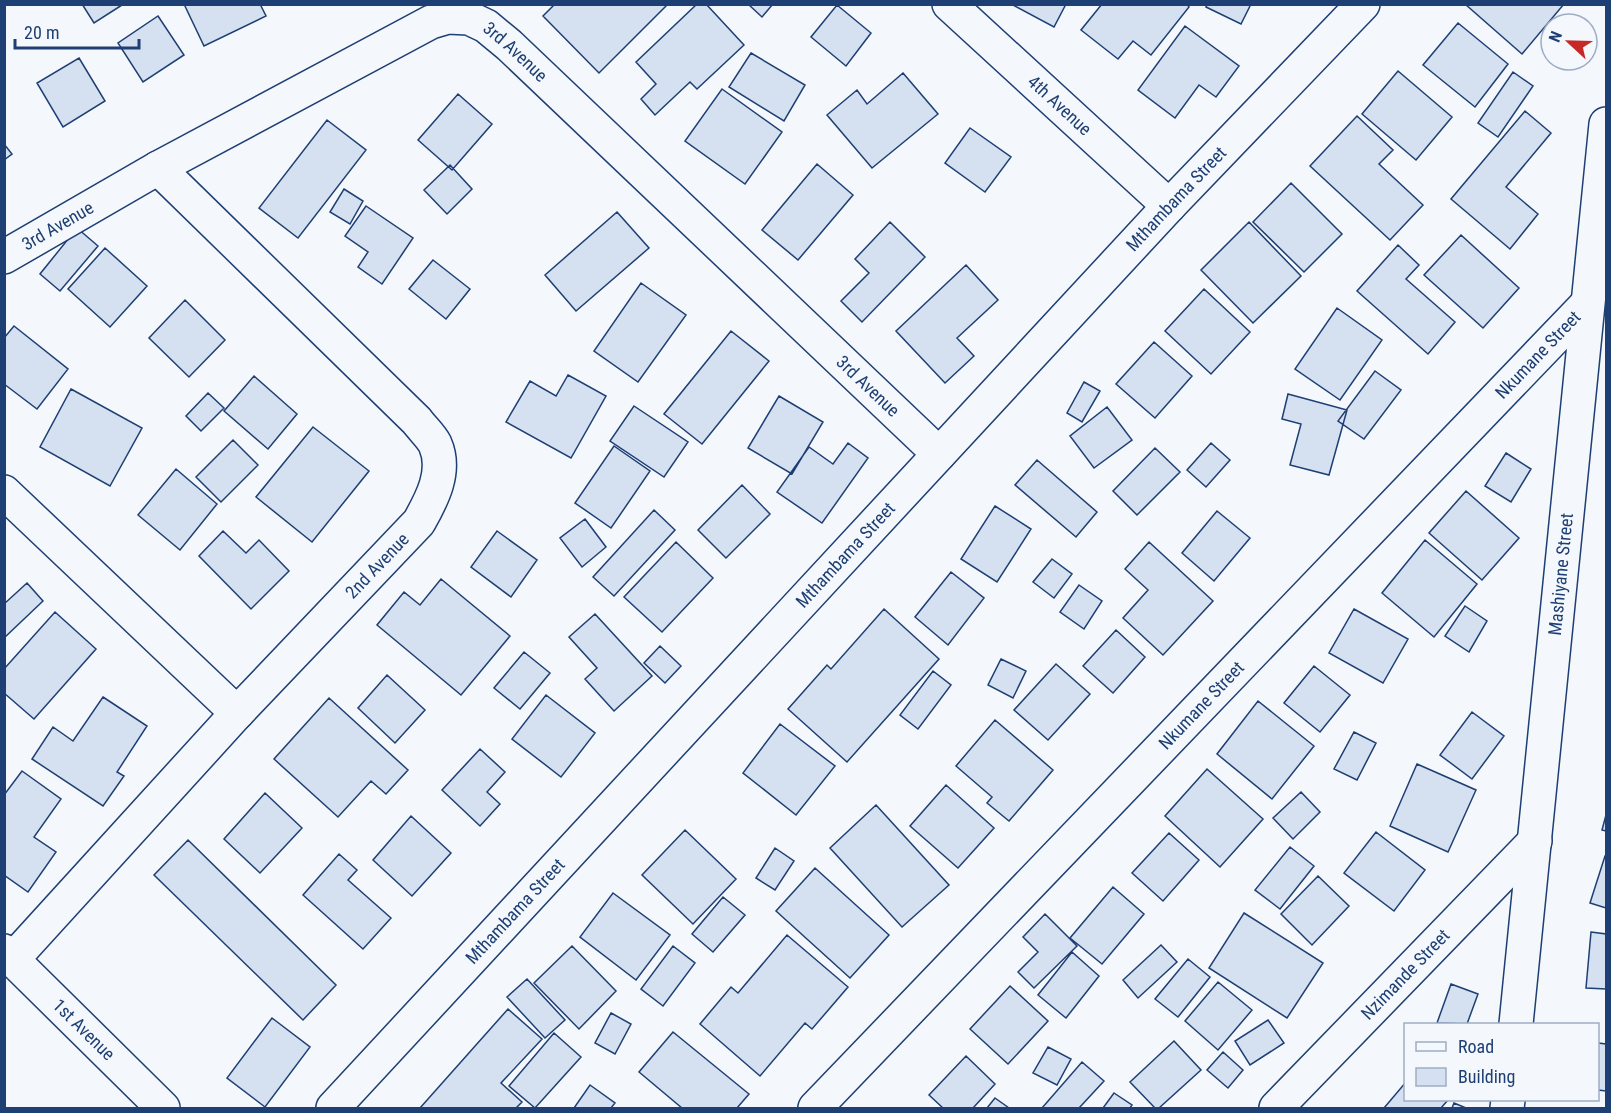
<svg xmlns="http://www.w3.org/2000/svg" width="1611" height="1113" font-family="'Roboto Condensed',sans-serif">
  <rect width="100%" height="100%" fill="#f4f7fb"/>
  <!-- building -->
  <path fill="#d5e0f0" stroke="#1d3f73" stroke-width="1.5" d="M 82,4 L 121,4 L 122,5 L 94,23 Z
    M 184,4 L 260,4 L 266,16 L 204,46 Z
    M 555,4 L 668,4 L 599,73 L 543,16 Z
    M 697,4 L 706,4 L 744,45 L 697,89 L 690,82 L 655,115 L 641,99 L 656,84 L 636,62 Z
    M 748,4 L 773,4 L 762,17 Z
    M 1011,4 L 1066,4 L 1054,27 Z
    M 1102,4 L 1187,4 L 1189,7 L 1151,55 L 1133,41 L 1118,59 L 1081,30 Z
    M 1207,4 L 1251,4 L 1241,24 L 1206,7 Z
    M 1465,4 L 1564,4 L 1522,54 Z
    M 837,5 L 871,33 L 846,66 L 811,37 Z
    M 158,16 L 184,55 L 143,82 L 118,43 Z
    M 1458,23 L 1508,64 L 1475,107 L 1423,65 Z
    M 1185,26 L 1239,66 L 1216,97 L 1199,85 L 1175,118 L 1138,90 Z
    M 751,53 L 805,85 L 784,121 L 729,87 Z
    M 79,58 L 105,101 L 63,127 L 37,83 Z
    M 1398,71 L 1452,117 L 1416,160 L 1362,114 Z
    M 1513,72 L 1533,86 L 1498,137 L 1478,123 Z
    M 903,73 L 938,114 L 872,168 L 827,115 L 857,90 L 867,104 Z
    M 722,89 L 782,132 L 745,184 L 685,141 Z
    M 458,94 L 492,124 L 452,170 L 418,140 Z
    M 1525,111 L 1551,133 L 1506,187 L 1538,214 L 1510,249 L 1451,199 Z
    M 1357,116 L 1393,150 L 1379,164 L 1423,205 L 1390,240 L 1310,166 Z
    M 327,120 L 366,150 L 298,238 L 259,208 Z
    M 970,128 L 1011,157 L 985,192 L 945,163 Z
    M 4,144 L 12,154 L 4,160 Z
    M 817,164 L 853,195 L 798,260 L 762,230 Z
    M 450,165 L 472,189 L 447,214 L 424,190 Z
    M 1291,183 L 1342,234 L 1304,272 L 1253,222 Z
    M 344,189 L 363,201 L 350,224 L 330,212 Z
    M 366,206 L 413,238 L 382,284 L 358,267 L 368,252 L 345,236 Z
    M 617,212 L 649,248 L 576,311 L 545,275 Z
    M 890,222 L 925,257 L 862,322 L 841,301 L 869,273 L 855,259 Z
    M 1249,222 L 1301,276 L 1253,323 L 1201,270 Z
    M 77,228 L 98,246 L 60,291 L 40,274 Z
    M 1461,235 L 1519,288 L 1483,328 L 1424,275 Z
    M 1398,245 L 1419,265 L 1406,279 L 1455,322 L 1428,354 L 1357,291 Z
    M 105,248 L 147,286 L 110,327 L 68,289 Z
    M 433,260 L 470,289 L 446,319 L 409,289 Z
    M 966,265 L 998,300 L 957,338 L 974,356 L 945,383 L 896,331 Z
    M 641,283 L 686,315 L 638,382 L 594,351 Z
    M 1204,289 L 1250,332 L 1211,374 L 1165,331 Z
    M 185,300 L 225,340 L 189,377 L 149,338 Z
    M 1337,308 L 1382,340 L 1340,400 L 1295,369 Z
    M 14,326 L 68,369 L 37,409 L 4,384 L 4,338 Z
    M 731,331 L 769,361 L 702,444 L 664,414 Z
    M 1154,342 L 1192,376 L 1155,418 L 1116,384 Z
    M 1375,371 L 1401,390 L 1364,439 L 1338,421 Z
    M 568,375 L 606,396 L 571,458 L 506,422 L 530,381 L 556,396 Z
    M 254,376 L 297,414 L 268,449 L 224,411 Z
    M 1084,382 L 1100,391 L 1082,422 L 1067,413 Z
    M 71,389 L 142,428 L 110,486 L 40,447 Z
    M 208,393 L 224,408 L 201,431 L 186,416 Z
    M 1288,394 L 1347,410 L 1329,475 L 1290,465 L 1301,424 L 1282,419 Z
    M 779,396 L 823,422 L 792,474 L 748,448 Z
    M 634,406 L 688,442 L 664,477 L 610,441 Z
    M 1107,407 L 1132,440 L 1094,468 L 1070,436 Z
    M 313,427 L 369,471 L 312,542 L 256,497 Z
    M 233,440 L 258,465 L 221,502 L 196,477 Z
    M 848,443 L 868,458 L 822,523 L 777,492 L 809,447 L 833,464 Z
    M 1211,443 L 1230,460 L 1206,487 L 1187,470 Z
    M 614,446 L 650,471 L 611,528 L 575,503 Z
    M 1155,448 L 1180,472 L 1137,515 L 1113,491 Z
    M 1506,453 L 1531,469 L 1511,502 L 1485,486 Z
    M 1037,460 L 1097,512 L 1076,537 L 1015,485 Z
    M 176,469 L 217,504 L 180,550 L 138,515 Z
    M 742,485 L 770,514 L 726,558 L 698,530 Z
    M 1466,491 L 1519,538 L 1482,580 L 1429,533 Z
    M 995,506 L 1031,529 L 997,582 L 961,559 Z
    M 654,510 L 675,530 L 614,596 L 593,577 Z
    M 1217,511 L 1250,538 L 1214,581 L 1182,553 Z
    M 585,519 L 606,547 L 582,567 L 560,538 Z
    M 223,531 L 246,553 L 259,540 L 289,571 L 251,609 L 199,556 Z
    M 497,531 L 537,560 L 511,597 L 471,567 Z
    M 1425,540 L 1477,584 L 1434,637 L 1382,593 Z
    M 676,542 L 713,578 L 662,632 L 624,597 Z
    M 1149,542 L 1213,601 L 1163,655 L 1123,618 L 1148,590 L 1125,569 Z
    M 1052,559 L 1072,574 L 1054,598 L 1033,582 Z
    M 951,572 L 984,598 L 948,645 L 915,617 Z
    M 441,579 L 510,636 L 461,695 L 377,625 L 404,592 L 420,605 Z
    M 27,583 L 43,601 L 4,638 L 4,604 Z
    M 1079,585 L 1102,601 L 1084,629 L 1060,612 Z
    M 1465,606 L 1487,621 L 1469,652 L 1445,636 Z
    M 884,609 L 939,659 L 847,762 L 788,709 L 827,665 L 831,669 Z
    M 1354,609 L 1408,639 L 1383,683 L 1329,653 Z
    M 55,612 L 96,649 L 34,719 L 4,693 L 4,669 Z
    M 595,614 L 652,676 L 614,711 L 585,679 L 597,668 L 569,637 Z
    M 1116,630 L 1145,657 L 1113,693 L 1083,666 Z
    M 660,646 L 681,666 L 665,683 L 644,663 Z
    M 524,652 L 550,673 L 520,709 L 494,688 Z
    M 1001,659 L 1026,671 L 1013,698 L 988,685 Z
    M 1056,664 L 1090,694 L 1048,740 L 1014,710 Z
    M 1314,666 L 1350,695 L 1320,732 L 1284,703 Z
    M 933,671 L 951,685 L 918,729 L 900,715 Z
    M 387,675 L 425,710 L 395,743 L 358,708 Z
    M 546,695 L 595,733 L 561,777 L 512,739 Z
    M 103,697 L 147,726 L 117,772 L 124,776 L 103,806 L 32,759 L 53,727 L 73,741 Z
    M 329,698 L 408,770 L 386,794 L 371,781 L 338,817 L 274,759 Z
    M 1258,701 L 1314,746 L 1272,799 L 1217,754 Z
    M 1472,712 L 1504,736 L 1472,779 L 1440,755 Z
    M 995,720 L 1053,770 L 1009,821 L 987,803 L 992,797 L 956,766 Z
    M 780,724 L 835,766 L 796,815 L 743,773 Z
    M 1354,732 L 1376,743 L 1357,780 L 1334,769 Z
    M 480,749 L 505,772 L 487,792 L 500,804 L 480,826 L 442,790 Z
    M 1417,764 L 1476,790 L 1448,852 L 1390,826 Z
    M 1207,769 L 1263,819 L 1220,867 L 1165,816 Z
    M 22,771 L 61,799 L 34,837 L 56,852 L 28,892 L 4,875 L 4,795 Z
    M 946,785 L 994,828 L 958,868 L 910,826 Z
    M 1301,792 L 1320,812 L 1293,839 L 1273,818 Z
    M 265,793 L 302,828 L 260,873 L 224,839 Z
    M 876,805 L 949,885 L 902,927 L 830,848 Z
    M 1606,815 L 1606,831 L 1602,830 Z
    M 411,816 L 451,853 L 412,896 L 373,860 Z
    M 685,830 L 736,879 L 693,924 L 642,875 Z
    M 1376,832 L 1425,870 L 1394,911 L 1344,873 Z
    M 1169,833 L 1199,860 L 1163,901 L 1132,873 Z
    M 188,840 L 336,985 L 303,1020 L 154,875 Z
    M 1290,847 L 1314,866 L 1280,909 L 1255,890 Z
    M 775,848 L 794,861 L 775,890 L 756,878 Z
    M 339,854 L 357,870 L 348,880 L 391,918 L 363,949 L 303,895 Z
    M 1605,856 L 1606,856 L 1606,908 L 1590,903 Z
    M 815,868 L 889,935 L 850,978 L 776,911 Z
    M 1318,876 L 1349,906 L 1312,945 L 1281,914 Z
    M 1113,887 L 1144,914 L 1102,964 L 1070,938 Z
    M 613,893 L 670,935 L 636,980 L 580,937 Z
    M 723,897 L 745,915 L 713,952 L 692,934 Z
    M 1244,913 L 1323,963 L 1287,1018 L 1209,968 Z
    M 1045,914 L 1077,946 L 1034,988 L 1018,972 L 1038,952 L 1023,937 Z
    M 1591,932 L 1606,934 L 1606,989 L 1586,988 Z
    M 787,935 L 848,987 L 812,1029 L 805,1023 L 760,1076 L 700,1024 L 731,987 L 738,993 Z
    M 1161,945 L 1177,962 L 1138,998 L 1123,980 Z
    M 572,946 L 616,991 L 579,1029 L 534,983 Z
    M 673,946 L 695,963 L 663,1006 L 641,989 Z
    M 1072,952 L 1099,976 L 1066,1018 L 1038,995 Z
    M 1188,959 L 1210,977 L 1178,1017 L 1155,999 Z
    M 527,979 L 565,1020 L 545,1038 L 507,997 Z
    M 1218,982 L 1252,1010 L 1218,1050 L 1185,1021 Z
    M 1451,984 L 1478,994 L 1467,1024 L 1437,1023 Z
    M 1010,986 L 1048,1021 L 1008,1064 L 970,1029 Z
    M 508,1009 L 542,1039 L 501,1083 L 522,1102 L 516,1108 L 420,1108 Z
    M 611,1013 L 631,1024 L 615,1054 L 595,1043 Z
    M 272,1018 L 310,1047 L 265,1107 L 227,1078 Z
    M 1268,1020 L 1284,1043 L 1250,1065 L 1235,1041 Z
    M 673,1032 L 749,1094 L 737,1108 L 682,1108 L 639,1072 Z
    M 554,1033 L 581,1057 L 535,1108 L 509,1086 Z
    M 1174,1041 L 1201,1070 L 1159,1108 L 1155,1108 L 1130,1082 Z
    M 1598,1043 L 1606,1044 L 1606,1091 L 1598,1090 Z
    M 1048,1047 L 1071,1059 L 1057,1085 L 1033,1073 Z
    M 1223,1052 L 1243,1070 L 1228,1088 L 1207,1070 Z
    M 966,1056 L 995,1084 L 973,1108 L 943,1108 L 929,1095 Z
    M 1082,1062 L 1104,1081 L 1079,1108 L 1042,1108 Z
    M 1406,1082 L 1406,1100 L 1448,1100 L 1441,1108 L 1384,1108 Z
    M 590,1085 L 615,1103 L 611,1108 L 574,1108 Z
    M 1114,1093 L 1132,1105 L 1130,1108 L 1103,1108 Z
    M 995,1098 L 1009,1108 L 987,1108 Z
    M 1454,1103 L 1466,1108 L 1452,1108 Z"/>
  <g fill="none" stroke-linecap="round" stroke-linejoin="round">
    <defs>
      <g id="minor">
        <path id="s1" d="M 949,4 L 1169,206"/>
        <path id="s2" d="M 4,257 L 158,168 L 431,22 L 448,17 L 469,18 L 486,26 L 509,45 L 939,454"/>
        <path d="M 4,492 L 237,713"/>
        <path id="s3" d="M 4,951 L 163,1108"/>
        <path id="s4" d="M 13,959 L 237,713 L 419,522 C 432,499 447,471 435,444 C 431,436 422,428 417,421 L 158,168"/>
        <path id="s5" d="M 1516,1024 L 1606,124"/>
        <path id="s6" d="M 333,1108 L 1169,206 L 1363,4"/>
        <path id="s7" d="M 815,1108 L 1587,304"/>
        <path id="s8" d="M 1276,1108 L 1535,841"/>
        <path d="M 1507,1108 L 1508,1100"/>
      </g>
    </defs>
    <!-- minor casing -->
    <use href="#minor" stroke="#1d3f73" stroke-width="36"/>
    <!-- minor -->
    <use href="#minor" stroke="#f4f7fb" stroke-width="33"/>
  </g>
  <g text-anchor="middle" stroke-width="4.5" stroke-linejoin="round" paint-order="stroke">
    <!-- street labels -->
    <g font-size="18" fill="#1d3f73" stroke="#f4f7fb">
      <text dy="6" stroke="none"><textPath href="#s2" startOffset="584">3rd Avenue</textPath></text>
      <text dy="6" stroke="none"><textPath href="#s1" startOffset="150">4th Avenue</textPath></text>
      <text dy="6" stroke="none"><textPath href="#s6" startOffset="1240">Mthambama Street</textPath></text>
      <text dy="6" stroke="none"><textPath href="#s2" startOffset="62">3rd Avenue</textPath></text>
      <text dy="6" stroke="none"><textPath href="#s7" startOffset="1044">Nkumane Street</textPath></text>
      <text dy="6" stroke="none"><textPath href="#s2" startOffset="1070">3rd Avenue</textPath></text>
      <text dy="6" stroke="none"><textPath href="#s6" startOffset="754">Mthambama Street</textPath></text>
      <text dy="6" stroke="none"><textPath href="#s4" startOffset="536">2nd Avenue</textPath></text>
      <text dy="6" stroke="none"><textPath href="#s5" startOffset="452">Mashiyane Street</textPath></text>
      <text dy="6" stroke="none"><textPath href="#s7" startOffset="558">Nkumane Street</textPath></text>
      <text dy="6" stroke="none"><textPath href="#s6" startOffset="268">Mthambama Street</textPath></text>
      <text dy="6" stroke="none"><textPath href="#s8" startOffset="186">Nzimande Street</textPath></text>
      <text dy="6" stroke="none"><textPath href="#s3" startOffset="112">1st Avenue</textPath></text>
    </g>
  </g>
  <!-- border -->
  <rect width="1611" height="1113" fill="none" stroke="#1d3f73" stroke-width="12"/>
  <!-- legend -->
  <rect x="1404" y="1023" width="195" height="78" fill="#f4f7fb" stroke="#9eadc5" stroke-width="1.5"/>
  <rect x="1416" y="1042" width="30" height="9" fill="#f4f7fb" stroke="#9eadc5" stroke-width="1.5"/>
  <text x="1458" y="1053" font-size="18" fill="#1d3f73">Road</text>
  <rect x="1416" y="1068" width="30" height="18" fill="#d5e0f0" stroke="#9eadc5" stroke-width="1.5"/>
  <text x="1458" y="1083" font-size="18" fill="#1d3f73">Building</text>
  <!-- north arrow -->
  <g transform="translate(1569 42) rotate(292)"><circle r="28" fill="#f4f7fb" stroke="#9eadc5" stroke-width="1.5"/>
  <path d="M0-4.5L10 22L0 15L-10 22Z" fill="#c62828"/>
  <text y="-9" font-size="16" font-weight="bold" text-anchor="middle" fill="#1d3f73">N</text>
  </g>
  <!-- scale -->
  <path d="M15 39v9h124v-9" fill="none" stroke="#1d3f73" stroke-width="3"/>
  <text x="24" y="39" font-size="18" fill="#1d3f73" stroke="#f4f7fb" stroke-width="4.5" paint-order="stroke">20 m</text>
</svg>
